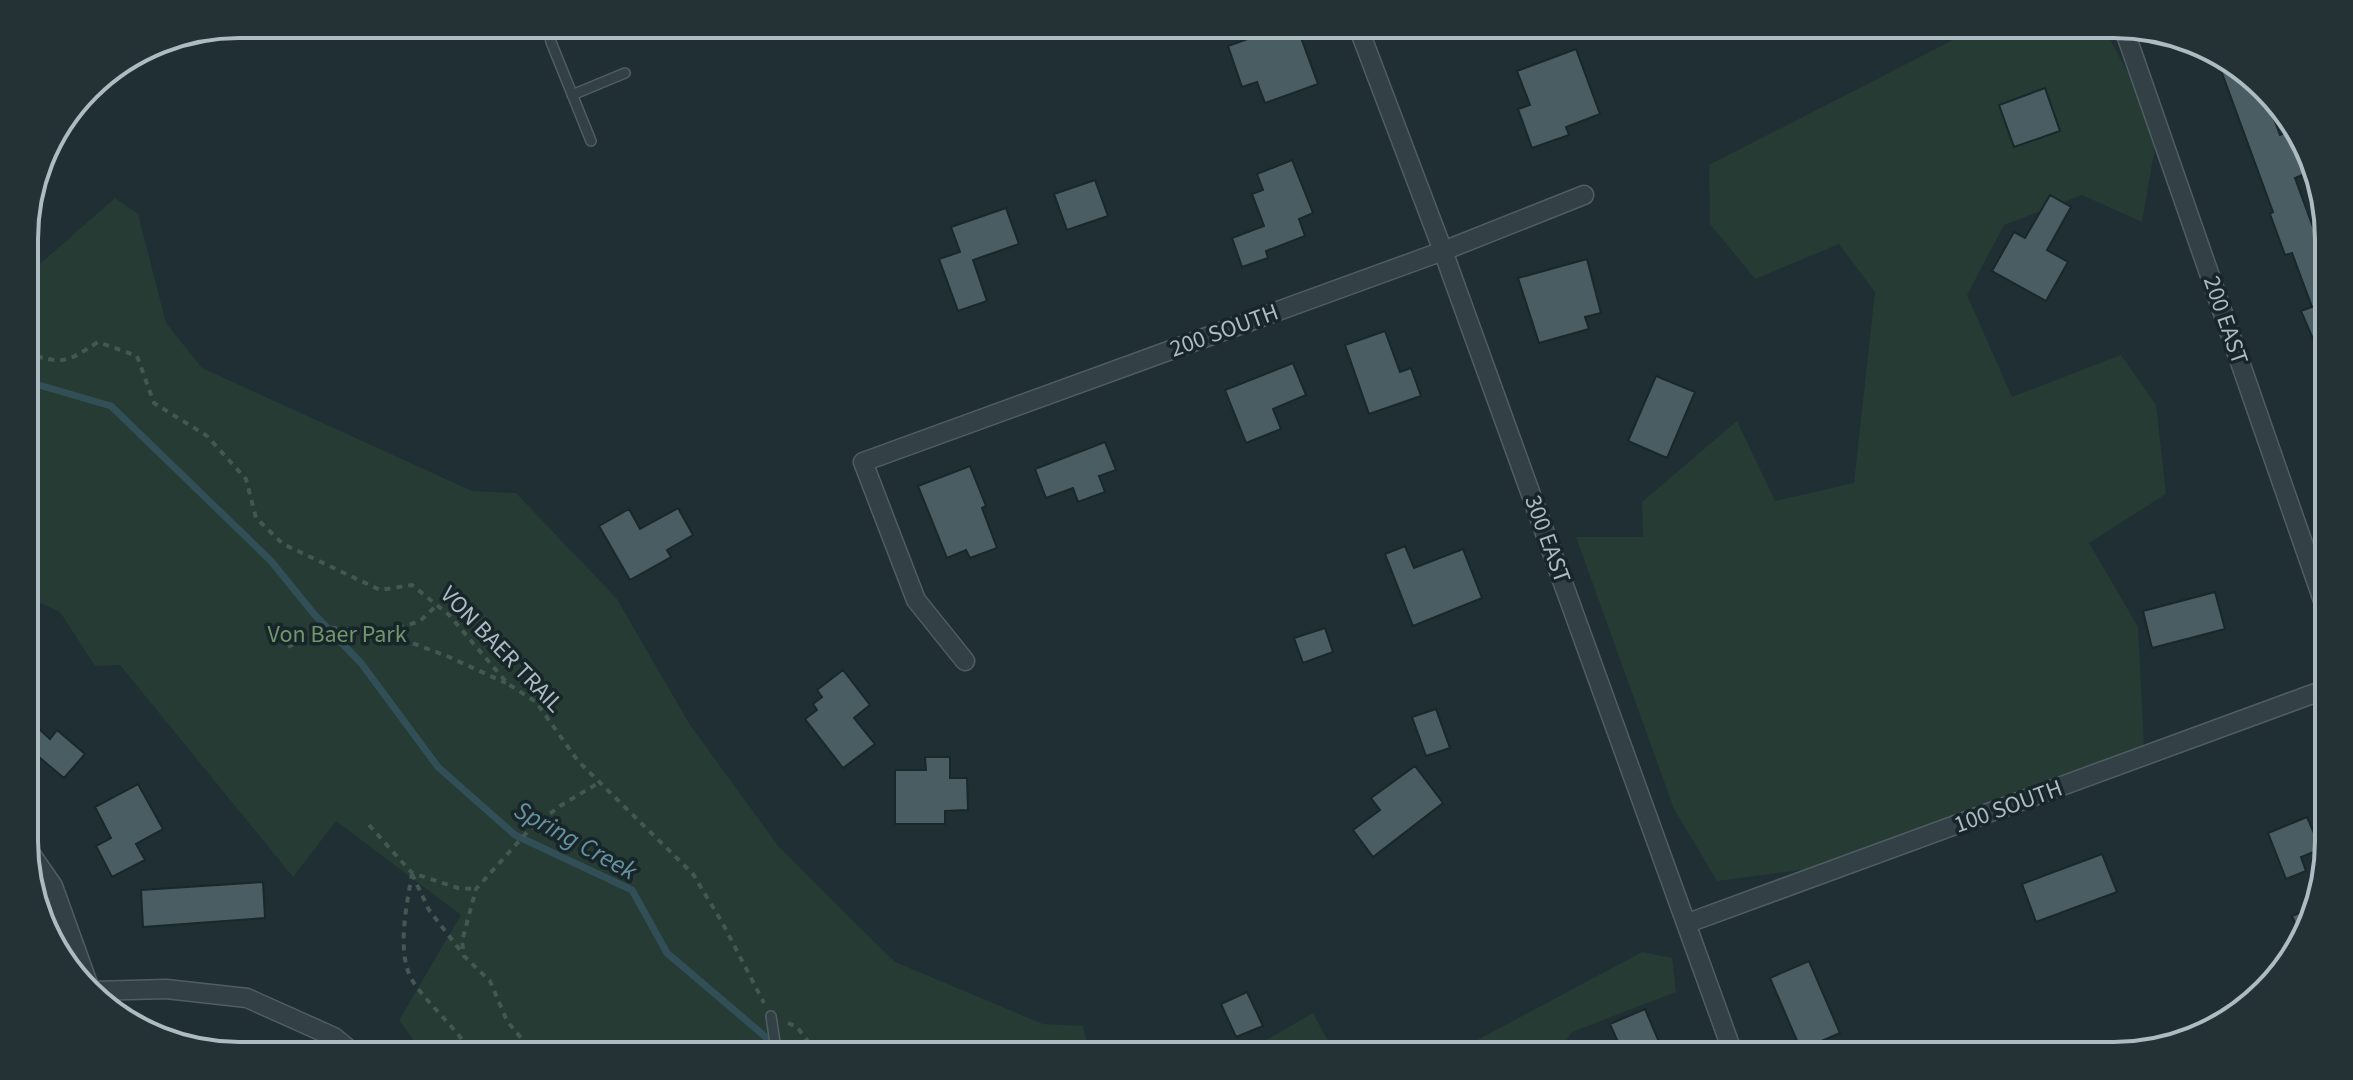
<svg xmlns="http://www.w3.org/2000/svg" width="2353" height="1080" font-family="'Source Sans 3',sans-serif">
  <rect width="100%" height="100%" fill="#202f34"/>
  <!-- green -->
  <path fill="#253b34" d="M 1962,24 L 2102,24 L 2158,130 L 2142,222 L 2082,195 L 2004,225 L 1967,295 L 2012,397 L 2121,355 L 2156,405 L 2166,494 L 2089,543 L 2138,627 L 2144,747 L 1825,867 L 1717,881 L 1674,809 L 1576,537 L 1643,537 L 1642,502 L 1737,421 L 1775,501 L 1854,483 L 1875,292 L 1839,244 L 1755,279 L 1710,224 L 1709,165 L 1951,41 Z
    M 115,198 L 138,214 L 166,323 L 202,368 L 472,491 L 516,493 L 617,599 L 690,725 L 779,847 L 895,962 L 1043,1024 L 1083,1026 L 1088,1045 L 1108,1056 L 425,1056 L 399,1020 L 461,915 L 336,821 L 293,877 L 120,665 L 95,666 L 60,612 L 25,596 L 25,277 Z
    M 1642,952 L 1672,958 L 1676,992 L 1572,1032 L 1555,1056 L 1447,1056 Z
    M 1313,1013 L 1336,1056 L 1238,1056 Z"/>
  <g fill="none" stroke-linecap="round" stroke-linejoin="round">
    <!-- stream -->
    <path stroke="#324f58" stroke-width="7" d="M 25,381 L 111,406 L 271,561 L 314,614 L 361,663 L 438,767 L 515,835 L 632,890 L 667,953 L 788,1056"/>
  </g>
  <!-- building -->
  <path fill="#4a5d63" stroke="#1a272b" stroke-width="2" d="M 1289,24 L 1296,24 L 1318,84 L 1265,103 L 1257,82 L 1242,87 L 1228,46 Z
    M 1576,49 L 1600,114 L 1566,127 L 1569,135 L 1532,148 L 1518,109 L 1530,105 L 1517,71 Z
    M 2215,54 L 2264,92 L 2280,135 L 2290,131 L 2307,173 L 2295,178 L 2327,265 L 2328,374 L 2301,311 L 2312,307 L 2292,253 L 2285,255 L 2270,214 L 2273,212 Z
    M 2045,88 L 2060,131 L 2014,147 L 1999,105 Z
    M 1292,160 L 1313,213 L 1299,219 L 1305,236 L 1266,251 L 1268,258 L 1242,267 L 1232,238 L 1264,226 L 1252,194 L 1263,190 L 1257,174 Z
    M 1095,180 L 1108,216 L 1067,230 L 1054,194 Z
    M 2050,195 L 2071,207 L 2047,250 L 2068,262 L 2046,301 L 1992,271 L 2014,232 L 2025,238 Z
    M 1006,208 L 1019,244 L 973,260 L 987,301 L 958,311 L 939,259 L 960,252 L 951,227 Z
    M 1587,259 L 1601,313 L 1585,317 L 1589,329 L 1539,343 L 1518,278 Z
    M 1385,331 L 1400,372 L 1411,368 L 1421,396 L 1369,414 L 1345,345 Z
    M 1293,363 L 1306,395 L 1273,409 L 1281,429 L 1246,443 L 1225,390 Z
    M 1656,376 L 1695,392 L 1667,458 L 1628,441 Z
    M 1105,442 L 1116,470 L 1099,476 L 1105,492 L 1078,502 L 1073,488 L 1046,498 L 1035,469 Z
    M 970,466 L 986,506 L 982,508 L 997,548 L 970,558 L 966,550 L 947,558 L 918,486 Z
    M 678,508 L 693,535 L 667,550 L 671,557 L 630,580 L 599,526 L 629,509 L 640,529 Z
    M 1405,546 L 1414,568 L 1463,549 L 1482,598 L 1413,626 L 1385,554 Z
    M 2215,592 L 2225,629 L 2152,648 L 2143,611 Z
    M 1325,628 L 1333,652 L 1303,663 L 1294,638 Z
    M 843,670 L 870,705 L 854,718 L 875,744 L 843,768 L 805,719 L 817,710 L 813,704 L 822,697 L 817,690 Z
    M 1436,709 L 1450,748 L 1426,756 L 1412,717 Z
    M 26,717 L 50,739 L 57,730 L 85,754 L 64,778 L 40,758 L 26,775 Z
    M 925,757 L 950,757 L 950,778 L 967,778 L 968,810 L 945,811 L 945,824 L 895,824 L 895,770 L 926,770 Z
    M 1415,766 L 1443,803 L 1373,857 L 1353,830 L 1380,810 L 1371,798 Z
    M 138,784 L 163,829 L 136,844 L 145,860 L 112,877 L 96,846 L 111,838 L 95,807 Z
    M 2307,817 L 2321,849 L 2301,857 L 2306,871 L 2286,879 L 2268,833 Z
    M 2102,854 L 2117,892 L 2036,922 L 2022,884 Z
    M 263,882 L 265,918 L 143,927 L 141,890 Z
    M 2316,906 L 2312,924 L 2301,938 L 2292,916 Z
    M 1809,961 L 1840,1033 L 1801,1050 L 1770,978 Z
    M 1247,992 L 1263,1026 L 1236,1037 L 1221,1004 Z
    M 1645,1009 L 1665,1056 L 1624,1056 L 1610,1024 Z"/>
  <g fill="none" stroke-linecap="round" stroke-linejoin="round">
    <defs>
      <path id="lane" d="M 548,24 L 551,42 L 591,141
        M 572,95 L 625,73
        M 771,1016 L 777,1056"/>
      <path id="street" d="M 1357,24 L 1443,251 L 1734,1056
        M 2123,26 L 2328,615
        M 965,661 L 916,600 L 863,462 L 1443,251 L 1584,195
        M 26,847 L 53,886 L 90,989
        M 1688,923 L 2329,688
        M 93,991 L 166,989 L 247,998 L 334,1037 L 357,1056"/>
    </defs>
    <!-- lane casing -->
    <use href="#lane" stroke="#505e63" stroke-width="12"/>
    <!-- street casing -->
    <use href="#street" stroke="#505e63" stroke-width="21"/>
    <!-- path -->
    <path stroke="#435753" stroke-width="4" stroke-dasharray="6 6" stroke-linecap="butt" d="M 25,353 C 64,364 64,364 98,342 L 137,356 L 154,403 L 207,436 L 246,479 L 256,518 L 283,544 L 380,590 L 412,585 L 449,615 L 508,684 L 536,702 L 578,761 L 693,874 L 723,924 L 764,1003
      M 387,632 L 420,621 L 436,606
      M 288,647 L 326,627 L 385,633 L 447,656 L 506,683
      M 369,825 L 412,873 L 458,888 L 476,889
      M 412,873 C 407,905 395,955 414,983 C 432,1009 457,1028 473,1056
      M 412,874 L 429,910 L 463,954
      M 788,1023 L 797,1027 L 819,1056
      M 536,1056 L 507,1021 L 490,981 L 464,956 L 462,941 L 476,889 L 529,830 L 560,806 L 600,782"/>
    <!-- lane -->
    <use href="#lane" stroke="#334045" stroke-width="9"/>
    <!-- street -->
    <use href="#street" stroke="#334045" stroke-width="18"/>
  </g>
  <g text-anchor="middle" stroke-width="7" stroke-linejoin="round" paint-order="stroke">
    <!-- street labels -->
    <g font-size="24" fill="#acbcc2" stroke="#182529">
      <text transform="translate(2226 320) rotate(71)" y="8">200 EAST</text>
      <text transform="translate(1224 330) rotate(-20)" y="8">200 SOUTH</text>
      <text transform="translate(1548 539) rotate(70)" y="8">300 EAST</text>
      <text transform="translate(502 649) rotate(46)" y="8">VON BAER TRAIL</text>
      <text transform="translate(2008 806) rotate(-20)" y="8">100 SOUTH</text>
    </g>
    <!-- park labels -->
    <g font-size="24" fill="#71966e" stroke="#182529">
      <text x="337" y="642">Von Baer Park</text>
    </g>
    <!-- water labels -->
    <g font-size="26" font-style="italic" fill="#6692a0" stroke="#182529">
      <text transform="translate(576 840) rotate(29)" y="9">Spring Creek</text>
    </g>
  </g>
  <!-- crop -->
  <path d="M0 0H2353V1080H0ZM239 38H2114A201 201 0 0 1 2315 239V841A201 201 0 0 1 2114 1042H239A201 201 0 0 1 38 841V239A201 201 0 0 1 239 38Z" fill="#243135" fill-rule="evenodd"/>
  <path fill="none" stroke="#acbcc2" stroke-width="4" d="M239 38H2114A201 201 0 0 1 2315 239V841A201 201 0 0 1 2114 1042H239A201 201 0 0 1 38 841V239A201 201 0 0 1 239 38Z"/>
</svg>
